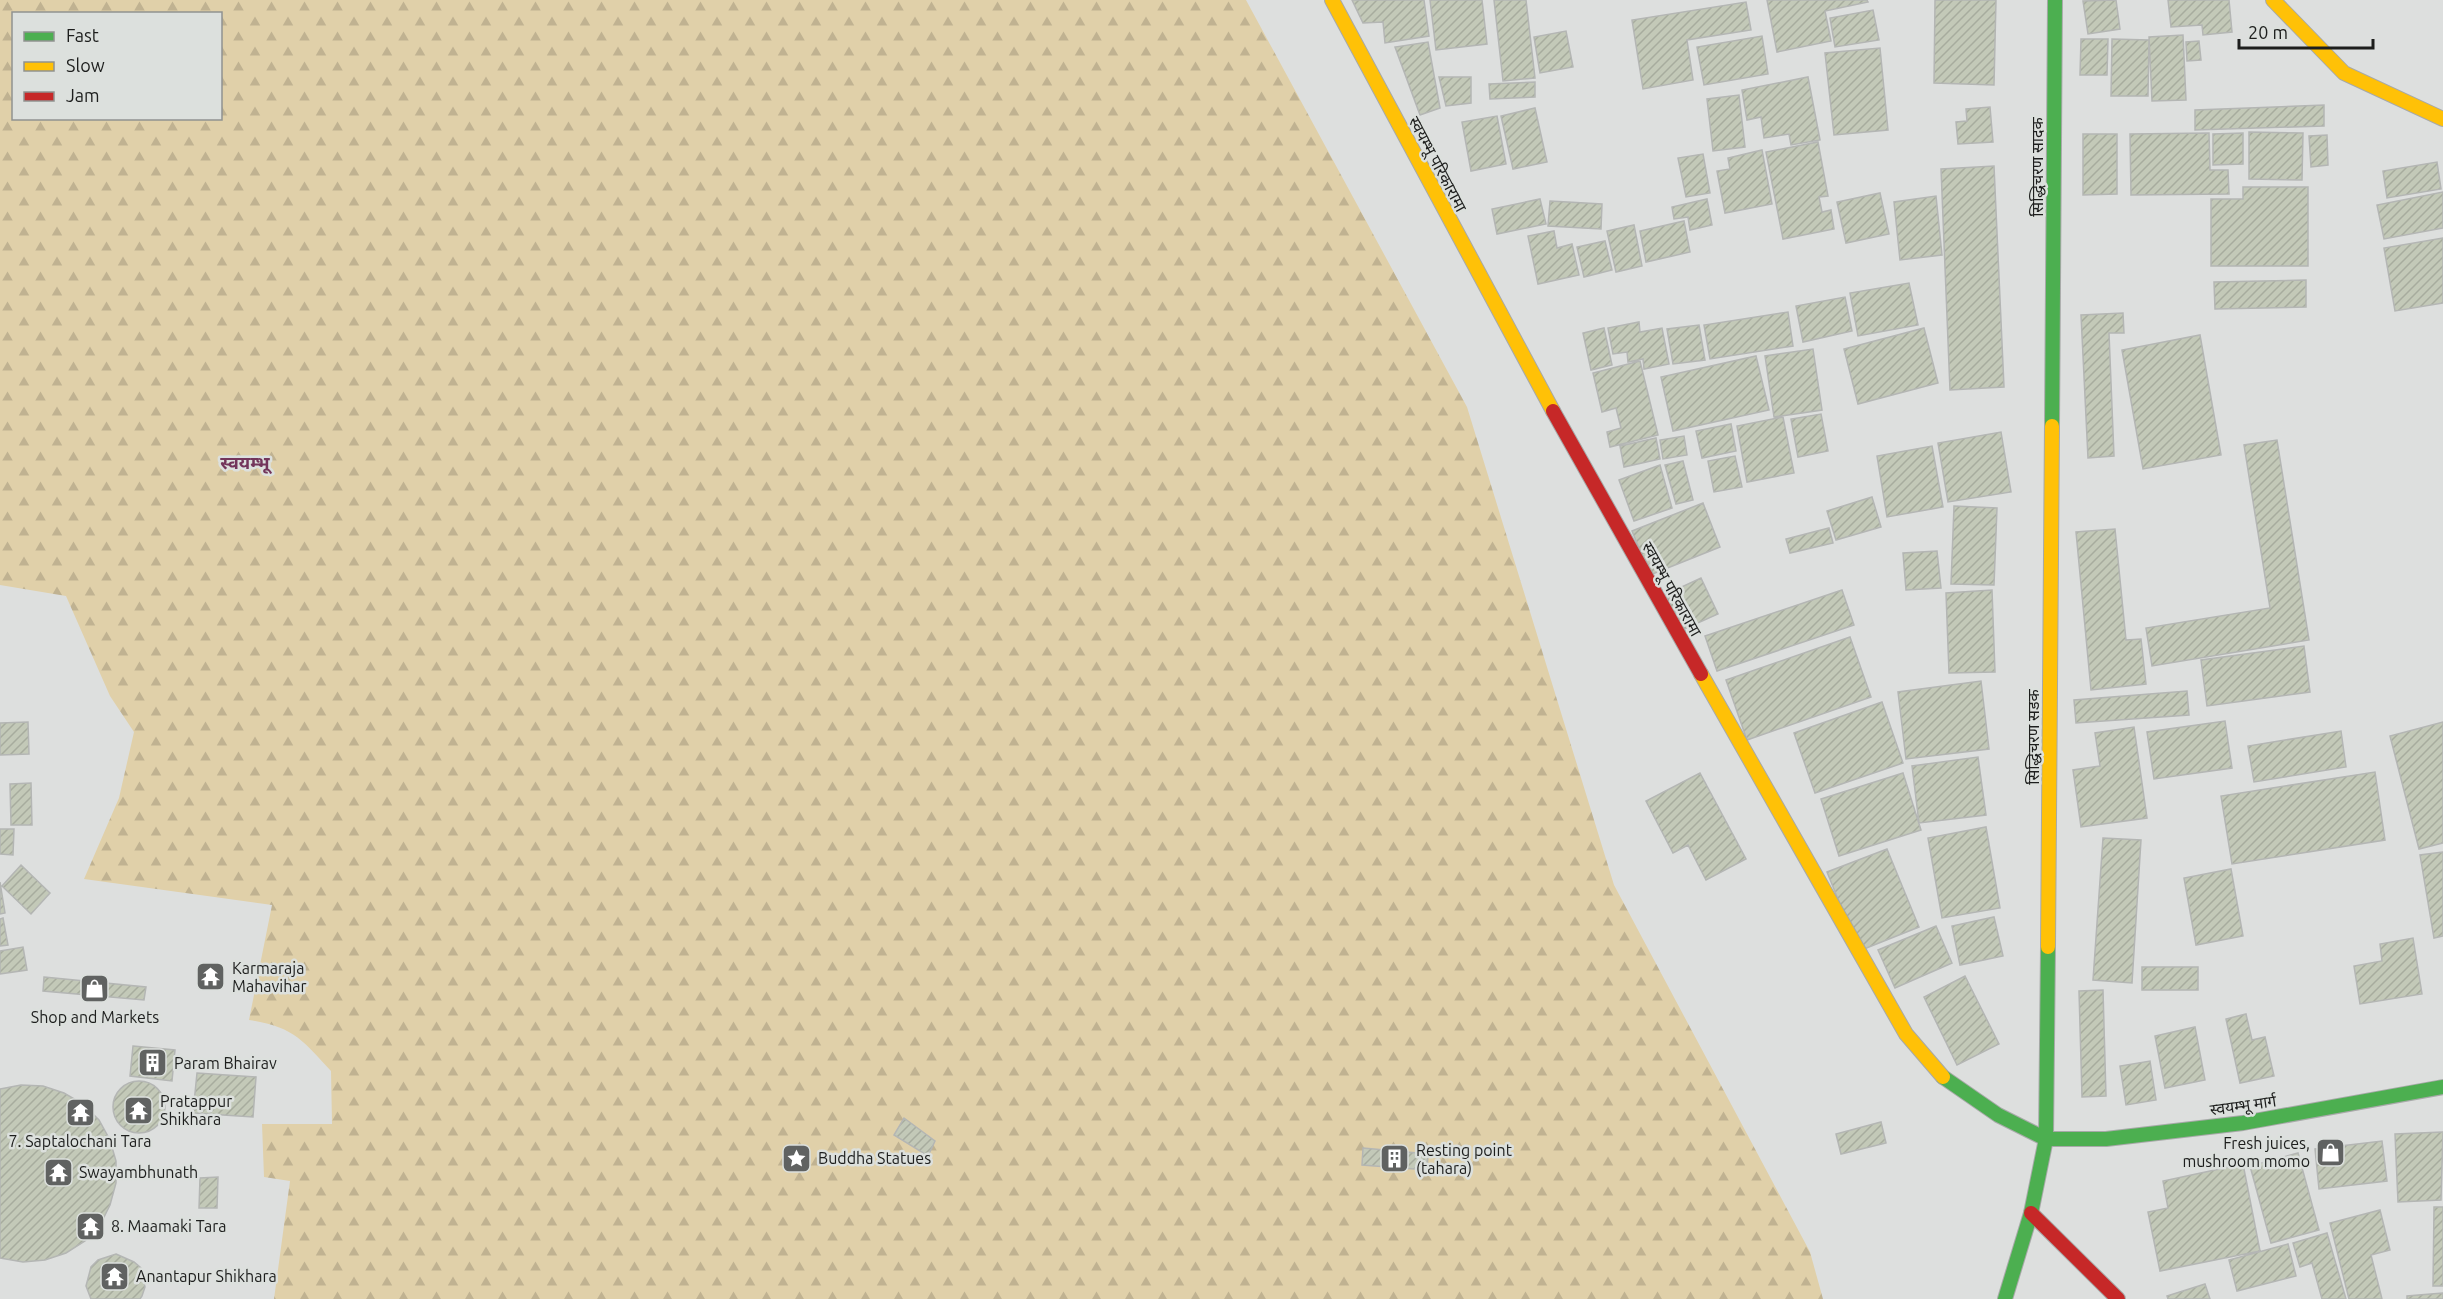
<svg xmlns="http://www.w3.org/2000/svg" width="2443" height="1299" font-family="Ubuntu,'Noto Sans Devanagari',sans-serif">
  <defs>
    <pattern id="forest-firs" width="22" height="20" patternUnits="userSpaceOnUse" patternTransform="scale(1.5)"><rect width="22" height="20" fill="#e0d0a9"/><path d="M5 1l3.5 6h-7zM16 11l3.5 6h-7z" fill="#c0b291"/></pattern>
    <pattern id="building-hatch" width="6" height="6" patternUnits="userSpaceOnUse" patternTransform="scale(1.5)"><rect width="6" height="6" fill="#c3c9b8"/><path d="M-1 1l2-2M0 6l6-6M5 7l2-2" fill="none" stroke="#a7ac9e"/></pattern>
  </defs>
  <rect width="100%" height="100%" fill="#dddfde"/>
  <!-- forest -->
  <path fill="url(#forest-firs)" fill-rule="evenodd" d="M 0,0 L 1246,0 L 1467,407 L 1614,885 L 1810,1252 L 1823,1299 L 274,1299 L 290,1181 L 264,1177 L 262,1124 L 332,1124 L 331,1071 C 302,1040 294,1027 249,1020 L 272,905 L 84,879 L 119,798 L 134,732 L 110,696 L 66,596 L 0,585 ZM 14,14 L 220,14 L 220,118 L 14,118 Z"/>
  <!-- building -->
  <path fill="url(#building-hatch)" stroke="#b4b6b4" stroke-width="1.5" d="M 1352,0 L 1424,0 L 1429,36 L 1385,43 L 1383,22 L 1363,23 Z
    M 1430,0 L 1482,0 L 1487,44 L 1436,50 Z
    M 1494,0 L 1526,0 L 1535,78 L 1503,81 Z
    M 1767,0 L 1867,0 L 1868,2 L 1825,11 L 1831,41 L 1777,52 Z
    M 1935,0 L 1996,0 L 1994,85 L 1934,83 Z
    M 2116,0 L 2120,29 L 2088,34 L 2083,1 Z
    M 2168,0 L 2229,0 L 2232,32 L 2203,35 L 2202,25 L 2171,27 Z
    M 1746,2 L 1751,30 L 1687,40 L 1693,80 L 1643,89 L 1632,20 Z
    M 1873,10 L 1879,40 L 1835,47 L 1830,18 Z
    M 1566,31 L 1573,67 L 1540,73 L 1534,37 Z
    M 2183,35 L 2186,100 L 2152,101 L 2149,37 Z
    M 1762,36 L 1768,74 L 1704,85 L 1697,47 Z
    M 2081,39 L 2108,39 L 2107,75 L 2080,75 Z
    M 2112,39 L 2149,40 L 2148,96 L 2111,96 Z
    M 2199,41 L 2201,60 L 2187,61 L 2186,42 Z
    M 1428,42 L 1440,108 L 1420,115 L 1395,47 Z
    M 1880,48 L 1888,130 L 1834,135 L 1825,53 Z
    M 1439,77 L 1471,77 L 1471,103 L 1446,106 Z
    M 1808,77 L 1820,140 L 1791,145 L 1789,134 L 1764,138 L 1761,117 L 1747,120 L 1742,90 Z
    M 1535,82 L 1535,97 L 1490,99 L 1489,84 Z
    M 1739,95 L 1745,147 L 1713,151 L 1707,99 Z
    M 2324,105 L 2324,126 L 2195,130 L 2195,110 Z
    M 1990,107 L 1993,142 L 1958,144 L 1956,122 L 1967,121 L 1966,109 Z
    M 1535,108 L 1547,162 L 1513,169 L 1501,116 Z
    M 1497,116 L 1506,164 L 1471,171 L 1462,122 Z
    M 2249,132 L 2303,133 L 2302,180 L 2249,179 Z
    M 2209,133 L 2210,170 L 2228,170 L 2229,194 L 2131,195 L 2130,134 Z
    M 2243,133 L 2243,164 L 2213,165 L 2213,134 Z
    M 2083,134 L 2117,134 L 2117,194 L 2083,195 Z
    M 2327,135 L 2328,165 L 2311,167 L 2309,136 Z
    M 1818,142 L 1828,196 L 1819,197 L 1822,212 L 1831,210 L 1834,229 L 1783,239 L 1766,152 Z
    M 1762,150 L 1772,204 L 1725,213 L 1717,171 L 1730,169 L 1728,158 Z
    M 1703,154 L 1710,193 L 1686,197 L 1678,158 Z
    M 2437,162 L 2441,189 L 2387,198 L 2383,171 Z
    M 1994,166 L 2004,387 L 1950,390 L 1941,169 Z
    M 2243,187 L 2308,187 L 2308,266 L 2211,266 L 2211,199 L 2243,199 Z
    M 2443,192 L 2443,228 L 2384,239 L 2377,205 Z
    M 1880,193 L 1889,234 L 1846,243 L 1837,202 Z
    M 1936,196 L 1942,255 L 1900,260 L 1894,202 Z
    M 1540,199 L 1546,224 L 1497,234 L 1492,209 Z
    M 1707,199 L 1712,225 L 1690,230 L 1688,217 L 1674,219 L 1672,207 Z
    M 1550,201 L 1602,204 L 1601,229 L 1548,226 Z
    M 1684,221 L 1690,252 L 1646,262 L 1640,231 Z
    M 1634,225 L 1642,266 L 1616,272 L 1607,231 Z
    M 1554,231 L 1557,248 L 1572,244 L 1579,275 L 1538,284 L 1528,236 Z
    M 2443,238 L 2443,303 L 2395,311 L 2384,248 Z
    M 1605,241 L 1612,270 L 1584,277 L 1577,247 Z
    M 2306,280 L 2306,307 L 2215,309 L 2214,282 Z
    M 1909,283 L 1918,325 L 1858,336 L 1850,293 Z
    M 1845,297 L 1852,331 L 1803,342 L 1796,306 Z
    M 1788,312 L 1793,346 L 1710,359 L 1704,325 Z
    M 2123,313 L 2124,333 L 2109,333 L 2114,456 L 2088,458 L 2081,315 Z
    M 1639,322 L 1640,332 L 1662,328 L 1669,364 L 1644,369 L 1643,359 L 1628,362 L 1627,352 L 1613,354 L 1608,328 Z
    M 1699,325 L 1705,360 L 1673,364 L 1667,329 Z
    M 1604,328 L 1612,365 L 1591,370 L 1583,333 Z
    M 1924,328 L 1938,383 L 1858,404 L 1844,349 Z
    M 2200,335 L 2221,455 L 2143,469 L 2122,350 Z
    M 1813,349 L 1822,410 L 1774,417 L 1765,356 Z
    M 1756,356 L 1769,410 L 1673,431 L 1661,377 Z
    M 1640,361 L 1658,435 L 1610,447 L 1607,432 L 1621,428 L 1616,408 L 1602,412 L 1593,373 Z
    M 1821,414 L 1828,451 L 1798,457 L 1791,419 Z
    M 1783,417 L 1794,473 L 1747,482 L 1737,426 Z
    M 1731,424 L 1736,451 L 1702,458 L 1696,431 Z
    M 2001,432 L 2011,492 L 1948,502 L 1938,443 Z
    M 1684,436 L 1687,455 L 1663,459 L 1660,440 Z
    M 1656,438 L 1660,459 L 1624,467 L 1620,446 Z
    M 2277,440 L 2309,640 L 2152,666 L 2146,628 L 2270,608 L 2244,445 Z
    M 1932,446 L 1943,507 L 1887,517 L 1877,456 Z
    M 1735,456 L 1742,487 L 1714,492 L 1708,461 Z
    M 1683,461 L 1693,500 L 1676,504 L 1665,465 Z
    M 1660,465 L 1672,508 L 1634,521 L 1619,480 Z
    M 1872,497 L 1881,527 L 1836,540 L 1827,511 Z
    M 1703,503 L 1720,547 L 1650,575 L 1632,531 Z
    M 1954,506 L 1997,508 L 1994,585 L 1951,584 Z
    M 1829,528 L 1833,543 L 1790,553 L 1786,539 Z
    M 2115,529 L 2126,640 L 2141,639 L 2146,684 L 2091,690 L 2076,532 Z
    M 1937,551 L 1941,588 L 1906,590 L 1903,553 Z
    M 1701,578 L 1718,614 L 1680,631 L 1664,595 Z
    M 1842,590 L 1854,625 L 1717,671 L 1705,636 Z
    M 1992,590 L 1995,672 L 1949,673 L 1946,593 Z
    M 1850,637 L 1871,697 L 1747,740 L 1726,680 Z
    M 2304,646 L 2310,692 L 2207,706 L 2201,660 Z
    M 1981,681 L 1989,749 L 1906,759 L 1898,692 Z
    M 2187,691 L 2189,715 L 2076,723 L 2074,700 Z
    M 1882,702 L 1903,763 L 1815,793 L 1794,733 Z
    M 2225,721 L 2232,768 L 2154,779 L 2147,732 Z
    M 28,722 L 29,754 L 0,755 L 0,723 Z
    M 2443,722 L 2443,843 L 2419,849 L 2390,736 Z
    M 2134,727 L 2147,818 L 2081,827 L 2073,770 L 2100,766 L 2095,733 Z
    M 2341,731 L 2346,767 L 2254,782 L 2248,746 Z
    M 1978,757 L 1986,815 L 1919,823 L 1912,766 Z
    M 2375,772 L 2385,840 L 2232,864 L 2221,796 Z
    M 1700,773 L 1746,859 L 1706,880 L 1688,845 L 1673,853 L 1646,801 Z
    M 1903,773 L 1921,830 L 1839,856 L 1821,799 Z
    M 31,783 L 32,825 L 11,825 L 10,784 Z
    M 1986,827 L 2000,908 L 1942,918 L 1928,838 Z
    M 0,829 L 14,829 L 13,855 L 0,854 Z
    M 2103,838 L 2141,840 L 2132,983 L 2093,980 Z
    M 1887,849 L 1919,927 L 1859,951 L 1827,872 Z
    M 2443,852 L 2443,936 L 2434,938 L 2420,855 Z
    M 21,865 L 50,893 L 31,914 L 2,886 Z
    M 2231,869 L 2243,936 L 2196,945 L 2184,878 Z
    M 0,882 L 5,913 L 0,914 Z
    M 1994,917 L 2003,956 L 1960,965 L 1952,926 Z
    M 3,918 L 8,945 L 0,946 L 0,919 Z
    M 1936,926 L 1952,963 L 1895,988 L 1878,950 Z
    M 2413,938 L 2422,994 L 2360,1004 L 2354,966 L 2382,961 L 2380,944 Z
    M 23,947 L 27,970 L 0,974 L 0,951 Z
    M 2142,967 L 2198,967 L 2198,990 L 2142,990 Z
    M 1965,976 L 1999,1044 L 1957,1065 L 1924,997 Z
    M 44,977 L 146,987 L 144,1000 L 43,991 Z
    M 2103,990 L 2106,1096 L 2082,1097 L 2079,991 Z
    M 2246,1014 L 2252,1040 L 2265,1037 L 2274,1076 L 2240,1083 L 2226,1019 Z
    M 2195,1027 L 2205,1080 L 2165,1088 L 2155,1036 Z
    M 133,1046 L 175,1050 L 172,1081 L 130,1076 Z
    M 2150,1061 L 2156,1100 L 2126,1105 L 2120,1066 Z
    M 197,1073 L 256,1077 L 253,1117 L 193,1113 Z
    M113 1107a26 26 0 1 1 52 0a26 26 0 1 1-52 0Z
    M 21,1085 L 43,1086 L 64,1093 L 83,1104 L 99,1120 L 110,1140 L 116,1161 L 116,1183 L 110,1205 L 100,1225 L 85,1241 L 66,1253 L 45,1260 L 23,1262 L 0,1258 L 0,1089 Z
    M 904,1118 L 935,1141 L 928,1156 L 894,1135 Z
    M 1881,1122 L 1886,1143 L 1841,1154 L 1836,1134 Z
    M 2443,1132 L 2441,1200 L 2398,1202 L 2395,1134 Z
    M 2382,1141 L 2387,1181 L 2319,1189 L 2315,1149 Z
    M 1363,1148 L 1428,1154 L 1427,1170 L 1362,1165 Z
    M 2298,1153 L 2319,1230 L 2271,1243 L 2250,1166 Z
    M 2243,1164 L 2260,1251 L 2160,1271 L 2148,1212 L 2168,1208 L 2163,1181 Z
    M 218,1177 L 217,1208 L 199,1208 L 200,1178 Z
    M 2434,1207 L 2443,1207 L 2443,1286 L 2433,1286 Z
    M 2380,1210 L 2390,1250 L 2371,1255 L 2382,1299 L 2349,1299 L 2330,1223 Z
    M 2327,1233 L 2346,1299 L 2322,1299 L 2312,1263 L 2300,1267 L 2293,1243 Z
    M 2288,1244 L 2296,1276 L 2237,1291 L 2229,1260 Z
    M 116,1254 L 134,1262 L 141,1268 L 145,1287 L 142,1296 L 140,1299 L 91,1299 L 86,1286 L 91,1267 L 98,1260 Z
    M 2205,1284 L 2210,1299 L 2168,1299 L 2167,1296 Z
    M 2443,1293 L 2443,1299 L 2407,1299 L 2407,1296 Z"/>
  <g fill="none" stroke-linecap="round" stroke-linejoin="round">
    <defs>
      <path id="fast" d="M 2052,426 L 2055,0
        M 1943,1077 L 1998,1115 L 2046,1139 L 2106,1139 L 2243,1123 L 2443,1087
        M 2005,1299 L 2031,1213 L 2046,1139 L 2048,947"/>
      <path id="slow" d="M 1332,0 L 1553,411
        M 2273,0 L 2344,73 L 2443,119
        M 1701,674 L 1906,1034 L 1943,1077
        M 2048,947 L 2052,426"/>
      <path id="jam" d="M 1553,411 L 1701,674
        M 2031,1213 L 2118,1299"/>
    </defs>
    <!-- fast casing -->
    <use href="#fast" stroke="#a7a9a8" stroke-width="16"/>
    <!-- slow casing -->
    <use href="#slow" stroke="#a7a9a8" stroke-width="16"/>
    <!-- jam casing -->
    <use href="#jam" stroke="#a7a9a8" stroke-width="16"/>
    <!-- fast -->
    <use href="#fast" stroke="#4caf50" stroke-width="14"/>
    <!-- slow -->
    <use href="#slow" stroke="#ffc107" stroke-width="14"/>
    <!-- jam -->
    <use href="#jam" stroke="#c62828" stroke-width="14"/>
  </g>
  <!-- icons -->
  <defs>
    <symbol id="temple-square" viewBox="-11 -11 22 22"><rect x="-9" y="-9" width="18" height="18" rx="4" fill="#606261" stroke="#dce0dd"/><path d="M0-6L5-2H3V0L6.5 2.5H4V6H1.5V3h-3V6H-4V2.5H-6.5L-3 0V-2H-5Z" fill="#fff"/></symbol>
    <symbol id="shop-square" viewBox="-11 -11 22 22"><rect x="-9" y="-9" width="18" height="18" rx="4" fill="#606261" stroke="#dce0dd"/><path d="M-5-2.5h2.3a2.7 3.5 0 0 1 5.4 0H5L5.5 6h-11ZM-1.5-2.5h3a1.5 2.3 0 0 0-3 0Z" fill="#fff"/></symbol>
    <symbol id="building-square" viewBox="-11 -11 22 22"><rect x="-9" y="-9" width="18" height="18" rx="4" fill="#606261" stroke="#dce0dd"/><path d="M-4-6H4V6H1V3H-1V6H-4ZM-2.5-4.3h1.7v1.8h-1.7ZM.8-4.3h1.7v1.8H.8ZM-2.5-1h1.7V.8h-1.7ZM.8-1h1.7V.8H.8Z" fill="#fff"/></symbol>
    <symbol id="sight-square" viewBox="-11 -11 22 22"><rect x="-9" y="-9" width="18" height="18" rx="4" fill="#606261" stroke="#dce0dd"/><path d="M0-6L1.8-2.2L6-1.7L2.9 1.2L3.7 5.4L0 3.3L-3.7 5.4L-2.9 1.2L-6-1.7L-1.8-2.2Z" fill="#fff"/></symbol>
  </defs>
  <g fill-rule="evenodd">
    <use href="#temple-square" x="194" y="960" width="33" height="33"/>
    <use href="#shop-square" x="78" y="972" width="33" height="33"/>
    <use href="#building-square" x="136" y="1046" width="33" height="33"/>
    <use href="#temple-square" x="122" y="1094" width="33" height="33"/>
    <use href="#temple-square" x="64" y="1096" width="33" height="33"/>
    <use href="#shop-square" x="2314" y="1136" width="33" height="33"/>
    <use href="#sight-square" x="780" y="1142" width="33" height="33"/>
    <use href="#building-square" x="1378" y="1142" width="33" height="33"/>
    <use href="#temple-square" x="42" y="1156" width="33" height="33"/>
    <use href="#temple-square" x="74" y="1210" width="33" height="33"/>
    <use href="#temple-square" x="98" y="1260" width="33" height="33"/>
  </g>
  <g text-anchor="middle" stroke-width="5" stroke-linejoin="round" paint-order="stroke">
    <!-- street labels -->
    <g font-size="16" fill="#1d1e1d" stroke="#dce0dd">
      <text transform="translate(1438 164) rotate(62)" y="6">स्वयम्भू परिकारामा</text>
      <text transform="translate(2037 167) rotate(-90)" y="6">सिद्धिचरण सादक</text>
      <text transform="translate(1672 589) rotate(61)" y="6">स्वयम्भू परिकारामा</text>
      <text transform="translate(2033 737) rotate(-90)" y="6">सिद्धिचरण सडक</text>
      <text transform="translate(2243 1105) rotate(-8)" y="6">स्वयम्भू मार्ग</text>
    </g>
    <!-- poi labels -->
    <g font-size="16" fill="#1d1e1d" stroke="#dce0dd" text-anchor="start">
      <text x="232" y="974">Karmaraja<tspan x="232" dy="18">Mahavihar</tspan></text>
      <text x="95" y="1023" text-anchor="middle">Shop and Markets</text>
      <text x="174" y="1069">Param Bhairav</text>
      <text x="160" y="1107">Pratappur<tspan x="160" dy="18">Shikhara</tspan></text>
      <text x="80" y="1147" text-anchor="middle">7. Saptalochani Tara</text>
      <text x="2310" y="1149" text-anchor="end">Fresh juices,<tspan x="2310" dy="18">mushroom momo</tspan></text>
      <text x="1416" y="1156">Resting point<tspan x="1416" dy="18">(tahara)</tspan></text>
      <text x="818" y="1164">Buddha Statues</text>
      <text x="79" y="1178">Swayambhunath</text>
      <text x="111" y="1232">8. Maamaki Tara</text>
      <text x="136" y="1282">Anantapur Shikhara</text>
    </g>
    <!-- neighbourhood labels -->
    <g font-size="18" font-weight="bold" fill="#73355b" stroke="#dce0dd">
      <text x="245" y="469">स्वयम्भू</text>
    </g>
  </g>
  <!-- legend -->
  <rect x="12" y="12" width="210" height="108" fill="#dce0dd" stroke="#909290" stroke-width="1.5"/>
  <rect x="24" y="32" width="30" height="9" fill="#4caf50" stroke="#909290" stroke-width="1.5"/>
  <text x="66" y="42" font-size="18" fill="#1d1e1d">Fast</text>
  <rect x="24" y="62" width="30" height="9" fill="#ffc107" stroke="#909290" stroke-width="1.5"/>
  <text x="66" y="72" font-size="18" fill="#1d1e1d">Slow</text>
  <rect x="24" y="92" width="30" height="9" fill="#c62828" stroke="#909290" stroke-width="1.5"/>
  <text x="66" y="102" font-size="18" fill="#1d1e1d">Jam</text>
  <!-- scale -->
  <path d="M2239 39v9h134v-9" fill="none" stroke="#1d1e1d" stroke-width="3"/>
  <text x="2248" y="39" font-size="18" fill="#1d1e1d" stroke="#dce0dd" stroke-width="4.5" paint-order="stroke">20 m</text>
</svg>
